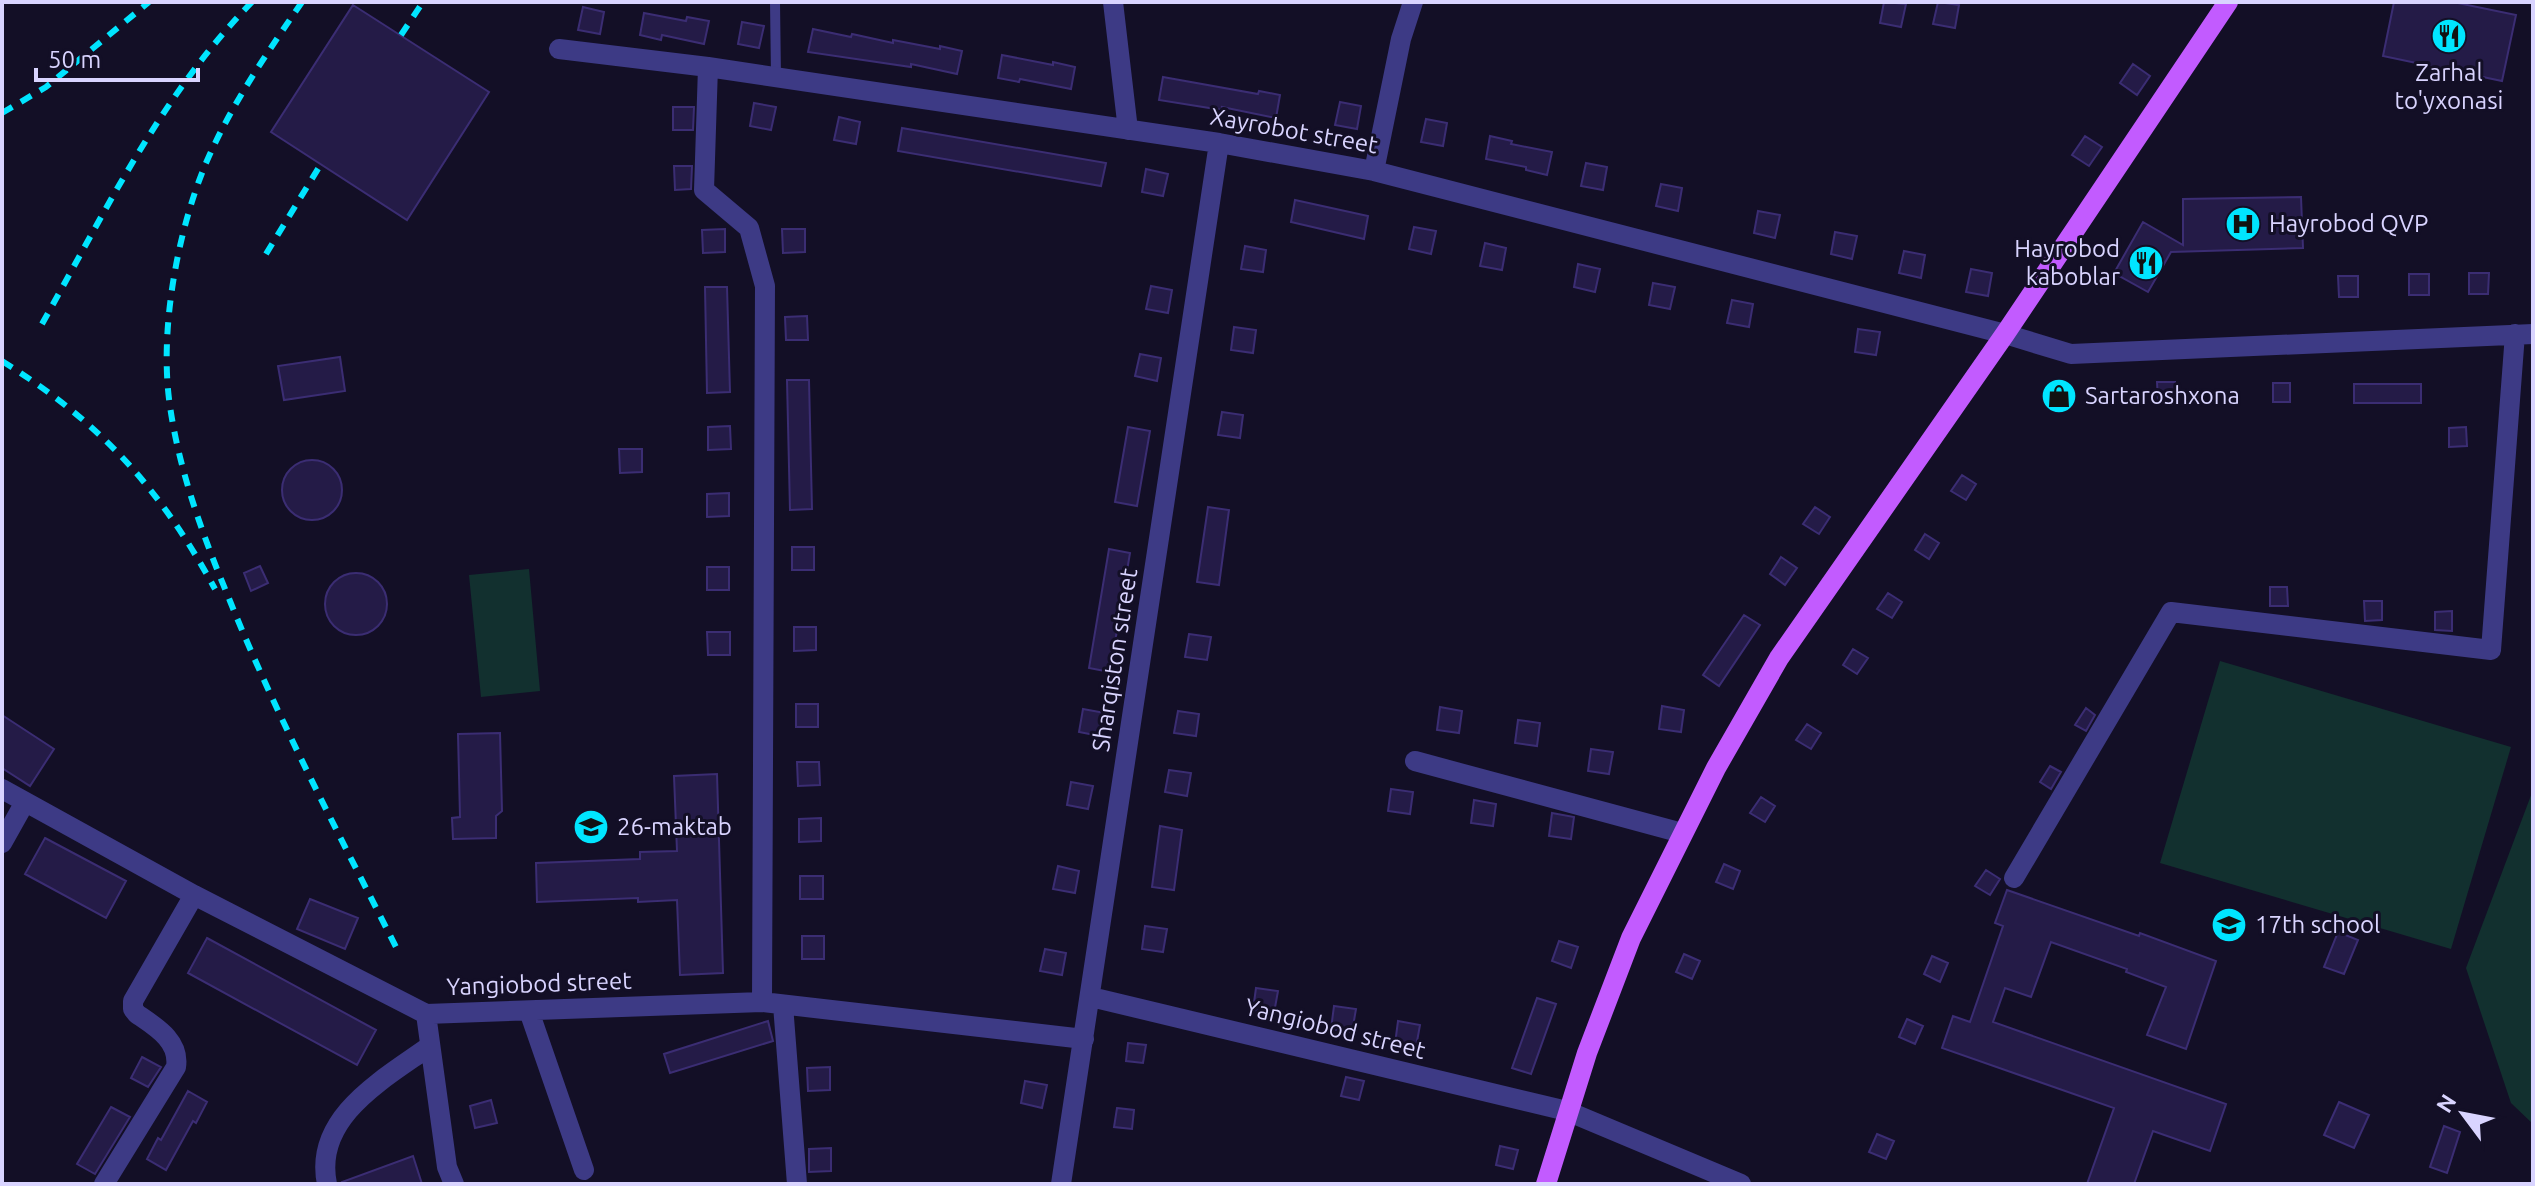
<svg xmlns="http://www.w3.org/2000/svg" width="2535" height="1186" font-family="Ubuntu,sans-serif">
  <rect width="100%" height="100%" fill="#130f26"/>
  <!-- green -->
  <path fill="#12302f" d="M 529,569 L 540,691 L 481,697 L 469,575 Z
    M 2220,661 L 2511,747 L 2451,949 L 2160,863 Z
    M 2533,790 L 2533,1124 L 2511,1103 L 2466,968 Z"/>
  <!-- building -->
  <path fill="#241b47" stroke="#3b2d73" stroke-width="2" d="M 1884,2 L 1906,4 L 1901,27 L 1880,23 Z
    M 1938,2 L 1959,5 L 1955,28 L 1933,24 Z
    M 2394,2 L 2453,2 L 2516,15 L 2502,81 L 2383,56 Z
    M 353,5 L 489,92 L 407,220 L 271,132 Z
    M 583,7 L 604,12 L 600,34 L 578,30 Z
    M 644,13 L 686,21 L 687,17 L 709,21 L 704,44 L 662,35 L 661,40 L 640,35 Z
    M 742,22 L 764,26 L 759,48 L 738,44 Z
    M 813,29 L 851,37 L 852,34 L 893,43 L 893,40 L 940,49 L 940,46 L 962,51 L 957,74 L 911,64 L 911,67 L 808,52 Z
    M 1002,55 L 1053,65 L 1053,62 L 1075,67 L 1071,89 L 1020,79 L 1019,82 L 998,78 Z
    M 2133,64 L 2150,76 L 2137,95 L 2120,83 Z
    M 1163,77 L 1258,94 L 1259,91 L 1280,95 L 1276,118 L 1222,107 L 1222,110 L 1159,100 Z
    M 1340,102 L 1361,106 L 1357,129 L 1335,125 Z
    M 754,103 L 776,107 L 771,130 L 750,126 Z
    M 673,107 L 694,107 L 693,130 L 673,130 Z
    M 839,117 L 860,122 L 856,144 L 834,140 Z
    M 1426,119 L 1447,123 L 1443,146 L 1421,142 Z
    M 902,128 L 1106,163 L 1101,186 L 898,151 Z
    M 1490,136 L 1512,141 L 1511,144 L 1552,152 L 1547,175 L 1526,170 L 1526,167 L 1486,159 Z
    M 2085,136 L 2102,147 L 2089,166 L 2072,155 Z
    M 1586,163 L 1607,167 L 1603,190 L 1581,186 Z
    M 674,166 L 692,166 L 691,189 L 675,190 Z
    M 1146,169 L 1168,174 L 1163,196 L 1142,192 Z
    M 1661,184 L 1682,188 L 1678,211 L 1656,206 Z
    M 2301,197 L 2303,248 L 2171,252 L 2148,292 L 2114,273 L 2143,222 L 2183,245 L 2183,199 Z
    M 1295,200 L 1368,216 L 1364,239 L 1291,222 Z
    M 1758,211 L 1780,215 L 1775,238 L 1754,233 Z
    M 1414,227 L 1436,231 L 1431,254 L 1409,249 Z
    M 725,229 L 725,252 L 703,253 L 702,230 Z
    M 782,229 L 805,229 L 805,252 L 783,253 Z
    M 1835,232 L 1857,236 L 1852,259 L 1831,254 Z
    M 1485,243 L 1506,248 L 1502,270 L 1480,266 Z
    M 1245,246 L 1266,250 L 1263,272 L 1241,269 Z
    M 1904,251 L 1925,255 L 1921,278 L 1899,273 Z
    M 1578,264 L 1600,269 L 1595,292 L 1574,287 Z
    M 1971,269 L 1992,273 L 1988,296 L 1966,292 Z
    M 2469,273 L 2489,273 L 2488,294 L 2469,294 Z
    M 2409,274 L 2429,274 L 2429,295 L 2409,295 Z
    M 2338,276 L 2358,276 L 2358,297 L 2339,297 Z
    M 1653,283 L 1675,287 L 1670,309 L 1649,305 Z
    M 1151,286 L 1172,290 L 1168,313 L 1146,309 Z
    M 705,287 L 727,287 L 730,392 L 707,393 Z
    M 1732,300 L 1753,304 L 1749,327 L 1727,323 Z
    M 807,316 L 808,340 L 786,340 L 785,317 Z
    M 1234,327 L 1256,330 L 1253,353 L 1231,350 Z
    M 1858,329 L 1880,332 L 1876,355 L 1855,352 Z
    M 1140,354 L 1161,358 L 1157,381 L 1135,376 Z
    M 340,357 L 345,391 L 284,400 L 278,366 Z
    M 787,380 L 809,380 L 812,509 L 790,510 Z
    M 2157,382 L 2175,382 L 2175,401 L 2158,401 Z
    M 2273,383 L 2290,383 L 2290,402 L 2273,402 Z
    M 2354,384 L 2421,384 L 2421,403 L 2354,403 Z
    M 1222,412 L 1243,415 L 1240,438 L 1218,435 Z
    M 730,426 L 731,449 L 708,450 L 708,427 Z
    M 1128,427 L 1150,431 L 1137,506 L 1115,502 Z
    M 2466,427 L 2467,446 L 2449,447 L 2449,428 Z
    M 619,449 L 642,449 L 642,472 L 620,473 Z
    M282 490a30 30 0 1 1 60 0a30 30 0 1 1-60 0Z
    M 1962,475 L 1976,484 L 1966,500 L 1951,491 Z
    M 729,493 L 729,516 L 707,517 L 707,494 Z
    M 1208,507 L 1229,510 L 1219,585 L 1197,582 Z
    M 1815,507 L 1830,517 L 1819,534 L 1803,524 Z
    M 1925,534 L 1939,543 L 1929,559 L 1915,550 Z
    M 792,547 L 814,547 L 814,570 L 792,570 Z
    M 1109,549 L 1130,553 L 1110,672 L 1089,668 Z
    M 1781,557 L 1797,568 L 1785,585 L 1770,574 Z
    M 260,566 L 268,583 L 251,591 L 244,573 Z
    M 707,567 L 729,567 L 729,590 L 707,590 Z
    M325 604a31 31 0 1 1 62 0a31 31 0 1 1-62 0Z
    M 2270,587 L 2287,587 L 2288,606 L 2270,606 Z
    M 1888,593 L 1902,602 L 1892,618 L 1877,609 Z
    M 2364,601 L 2382,601 L 2382,620 L 2365,621 Z
    M 2452,611 L 2452,631 L 2435,630 L 2435,612 Z
    M 1744,615 L 1760,625 L 1719,686 L 1703,675 Z
    M 794,627 L 816,627 L 816,650 L 794,651 Z
    M 707,632 L 730,632 L 730,655 L 708,655 Z
    M 1189,634 L 1211,637 L 1207,660 L 1185,657 Z
    M 1853,649 L 1868,658 L 1857,674 L 1843,665 Z
    M 796,704 L 818,704 L 818,727 L 796,727 Z
    M 1662,706 L 1684,710 L 1681,732 L 1659,729 Z
    M 1440,707 L 1462,711 L 1459,733 L 1437,730 Z
    M 2086,708 L 2095,715 L 2086,731 L 2075,725 Z
    M 1083,709 L 1105,713 L 1100,736 L 1079,732 Z
    M 1178,711 L 1199,714 L 1196,736 L 1174,733 Z
    M 2,715 L 54,749 L 30,786 L 2,768 Z
    M 1518,720 L 1540,723 L 1537,746 L 1515,743 Z
    M 1807,724 L 1821,733 L 1811,749 L 1796,740 Z
    M 500,733 L 502,811 L 496,816 L 496,838 L 453,839 L 452,818 L 460,817 L 458,734 Z
    M 1591,749 L 1613,752 L 1609,774 L 1588,771 Z
    M 797,762 L 819,762 L 820,785 L 798,786 Z
    M 2050,766 L 2061,772 L 2051,789 L 2040,782 Z
    M 1169,770 L 1191,773 L 1187,796 L 1165,792 Z
    M 717,774 L 723,973 L 680,975 L 677,900 L 638,902 L 638,898 L 537,902 L 536,863 L 640,859 L 640,852 L 677,851 L 674,776 Z
    M 1071,782 L 1093,786 L 1088,809 L 1067,805 Z
    M 1391,789 L 1413,792 L 1410,814 L 1388,811 Z
    M 1761,797 L 1775,806 L 1765,822 L 1750,813 Z
    M 1474,800 L 1496,804 L 1493,826 L 1471,823 Z
    M 1552,813 L 1574,817 L 1571,839 L 1549,836 Z
    M 821,818 L 821,841 L 799,842 L 799,819 Z
    M 1160,826 L 1182,830 L 1174,890 L 1152,887 Z
    M 45,838 L 126,881 L 106,918 L 25,874 Z
    M 1724,864 L 1740,871 L 1733,889 L 1716,882 Z
    M 1058,866 L 1079,871 L 1075,893 L 1053,889 Z
    M 1986,870 L 2000,879 L 1990,895 L 1975,886 Z
    M 800,876 L 823,876 L 823,899 L 800,899 Z
    M 2007,890 L 2139,936 L 2140,933 L 2216,961 L 2186,1049 L 2147,1035 L 2166,987 L 2126,972 L 2127,969 L 2051,942 L 2031,997 L 2005,988 L 1993,1022 L 2226,1104 L 2210,1151 L 2153,1131 L 2134,1184 L 2087,1184 L 2114,1108 L 1942,1048 L 1953,1016 L 1970,1022 L 2003,926 L 1995,923 Z
    M 310,899 L 358,918 L 345,949 L 297,929 Z
    M 1145,926 L 1167,929 L 1163,952 L 1142,949 Z
    M 2338,932 L 2358,940 L 2344,974 L 2324,967 Z
    M 802,936 L 824,936 L 824,959 L 802,959 Z
    M 207,938 L 376,1030 L 357,1065 L 188,973 Z
    M 1559,941 L 1578,947 L 1571,968 L 1552,961 Z
    M 1045,949 L 1066,953 L 1062,975 L 1040,971 Z
    M 1684,954 L 1700,961 L 1692,979 L 1676,972 Z
    M 1932,956 L 1948,963 L 1940,982 L 1924,974 Z
    M 1256,988 L 1278,991 L 1274,1013 L 1253,1010 Z
    M 1537,998 L 1556,1004 L 1531,1074 L 1512,1068 Z
    M 1334,1006 L 1356,1009 L 1352,1032 L 1331,1029 Z
    M 1907,1019 L 1923,1026 L 1915,1044 L 1899,1037 Z
    M 768,1021 L 773,1041 L 670,1073 L 664,1054 Z
    M 1398,1021 L 1420,1025 L 1416,1047 L 1395,1044 Z
    M 1128,1043 L 1146,1045 L 1143,1063 L 1126,1061 Z
    M 142,1057 L 161,1067 L 148,1087 L 131,1078 Z
    M 830,1067 L 830,1090 L 808,1091 L 807,1068 Z
    M 1346,1077 L 1364,1081 L 1359,1100 L 1341,1096 Z
    M 1025,1081 L 1047,1085 L 1042,1108 L 1021,1103 Z
    M 188,1091 L 207,1102 L 196,1123 L 193,1121 L 166,1170 L 147,1159 L 158,1138 L 161,1140 Z
    M 491,1100 L 497,1123 L 475,1128 L 470,1106 Z
    M 2339,1102 L 2369,1115 L 2354,1148 L 2324,1135 Z
    M 111,1107 L 130,1117 L 95,1174 L 77,1164 Z
    M 1117,1108 L 1134,1110 L 1132,1129 L 1114,1127 Z
    M 2444,1126 L 2460,1132 L 2447,1173 L 2430,1167 Z
    M 1877,1134 L 1894,1141 L 1886,1159 L 1869,1152 Z
    M 1500,1146 L 1518,1150 L 1513,1169 L 1496,1165 Z
    M 831,1148 L 831,1171 L 809,1172 L 809,1149 Z
    M 413,1156 L 422,1184 L 343,1184 L 342,1182 Z"/>
  <g fill="none" stroke-linecap="round" stroke-linejoin="round">
    <!-- lane -->
    <path stroke="#3d3a85" stroke-width="10" d="M 775,2 L 776,78"/>
    <!-- street -->
    <path stroke="#3d3a85" stroke-width="20" d="M 1113,2 L 1128,130
      M 559,49 L 708,67 L 1219,143 L 1374,171 L 2005,334 L 2071,354 L 2533,334
      M 708,67 L 704,190 L 749,228 L 765,286 L 762,1002
      M 1374,171 L 1401,39 L 1413,2
      M 1415,761 L 1682,833
      M 2,789 L 194,895 L 426,1014 L 762,1002 L 1084,1039
      M 2,843 L 25,802
      M 2014,878 L 2171,612 L 2491,650 L 2515,334
      M 1091,997 L 1567,1111 L 1741,1184
      M 783,1005 L 797,1184
      M 529,1011 L 584,1170
      M 426,1014 L 447,1167 L 454,1184
      M 104,1184 L 176,1067 C 180,1041 156,1027 137,1014 L 133,1009 L 133,1001 L 194,895
      M 327,1184 C 313,1117 384,1079 430,1046
      M 1061,1184 L 1219,143"/>
    <!-- primary -->
    <path stroke="#c25bff" stroke-width="20" d="M 1546,1184 L 1587,1053 L 1631,938 L 1716,768 L 1779,658 L 2005,334 L 2228,2"/>
    <!-- rail -->
    <path stroke="#00e5ff" stroke-width="6" stroke-dasharray="12 10" stroke-linecap="butt" d="M 302,2 C 267,53 231,105 206,163 C 178,230 160,326 169,399 C 178,469 203,536 230,601 C 279,722 341,838 400,955
      M 401,35 L 423,2
      M 2,113 L 46,87 L 149,2
      M 266,254 L 321,164
      M 42,324 C 105,212 161,95 252,2
      M 2,361 C 100,422 160,488 215,589"/>
  </g>
  <!-- icons -->
  <defs>
    <symbol id="restaurant-disc" viewBox="-11 -11 22 22"><circle r="9.5" fill="#00e5ff" stroke="#130f26"/><path d="M-5-6h1v4h1v-4h1v4h1v-4h1v5L-1.5 .5V6h-2V.5L-5-1ZM5-6V6H3V1.5H1.5Q1.5-4 5-6Z" fill="#111"/></symbol>
    <symbol id="hospital-disc" viewBox="-11 -11 22 22"><circle r="9.5" fill="#00e5ff" stroke="#130f26"/><path d="M-5-5h3v3.5h4V-5h3V5h-3V1.5h-4V5h-3Z" fill="#111"/></symbol>
    <symbol id="shop-disc" viewBox="-11 -11 22 22"><circle r="9.5" fill="#00e5ff" stroke="#130f26"/><path d="M-5-2.5h2.3a2.7 3.5 0 0 1 5.4 0H5L5.5 6h-11ZM-1.5-2.5h3a1.5 2.3 0 0 0-3 0Z" fill="#111"/></symbol>
    <symbol id="school-disc" viewBox="-11 -11 22 22"><circle r="9.5" fill="#00e5ff" stroke="#130f26"/><path d="M0-5L7-2L0 1L-7-2ZM-4 1L0 2.5L4 1V4Q0 6-4 4Z" fill="#111"/></symbol>
  </defs>
  <g fill-rule="evenodd">
    <use href="#restaurant-disc" x="2429" y="16" width="40" height="40"/>
    <use href="#hospital-disc" x="2223" y="204" width="40" height="40"/>
    <use href="#restaurant-disc" x="2126" y="243" width="40" height="40"/>
    <use href="#shop-disc" x="2039" y="376" width="40" height="40"/>
    <use href="#school-disc" x="571" y="807" width="40" height="40"/>
    <use href="#school-disc" x="2209" y="905" width="40" height="40"/>
  </g>
  <g text-anchor="middle" stroke-width="6" stroke-linejoin="round" paint-order="stroke">
    <!-- poi labels -->
    <g font-size="24" fill="#d9d4ff" stroke="#130f26" text-anchor="start">
      <text x="2449" y="81" text-anchor="middle">Zarhal<tspan x="2449" dy="28">to'yxonasi</tspan></text>
      <text x="2269" y="232">Hayrobod QVP</text>
      <text x="2120" y="257" text-anchor="end">Hayrobod<tspan x="2120" dy="28">kaboblar</tspan></text>
      <text x="2085" y="404">Sartaroshxona</text>
      <text x="617" y="835">26-maktab</text>
      <text x="2255" y="933">17th school</text>
    </g>
    <!-- street labels -->
    <g font-size="24" fill="#d9d4ff" stroke="#130f26">
      <text transform="translate(1294 131) rotate(10)" y="8">Xayrobot street</text>
      <text transform="translate(1115 660) rotate(-81)" y="8">Sharqiston street</text>
      <text transform="translate(539 984) rotate(-2)" y="8">Yangiobod street</text>
      <text transform="translate(1335 1029) rotate(14)" y="8">Yangiobod street</text>
    </g>
  </g>
  <!-- border -->
  <rect width="2535" height="1186" fill="none" stroke="#d9d4ff" stroke-width="8"/>
  <!-- north arrow -->
  <g transform="translate(2463 1114) rotate(302)" stroke="#130f26" stroke-width="6" paint-order="stroke">
  <path d="M0-6L14 30L0 20L-14 30Z" fill="#d9d4ff"/>
  <text y="-12" font-size="22" font-weight="bold" text-anchor="middle" fill="#d9d4ff">N</text>
  </g>
  <!-- scale -->
  <path d="M36 68v12h162v-12" fill="none" stroke="#d9d4ff" stroke-width="4"/>
  <text x="48" y="68" font-size="24" fill="#d9d4ff" stroke="#130f26" stroke-width="6" paint-order="stroke">50 m</text>
</svg>
